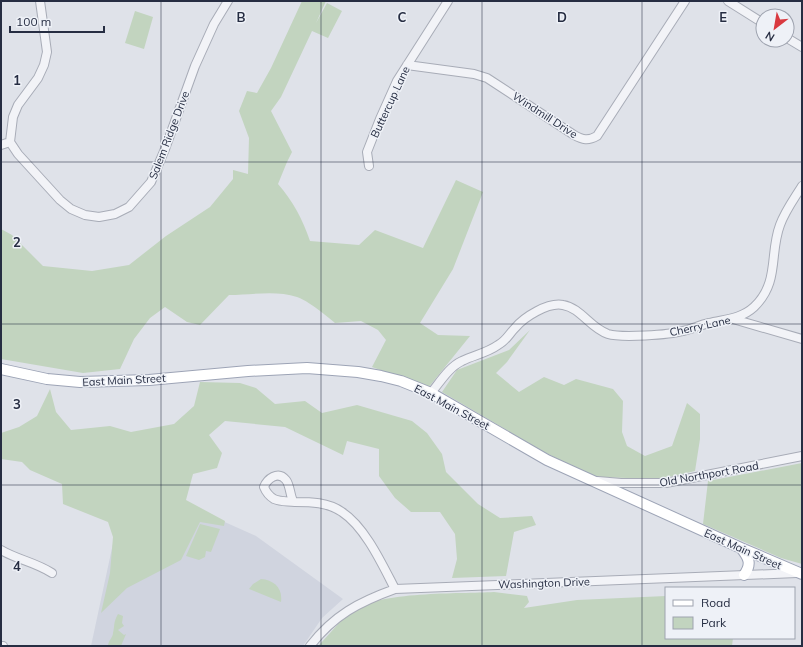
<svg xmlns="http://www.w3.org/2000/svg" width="803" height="647" font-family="Mulish,sans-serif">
  <rect width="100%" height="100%" fill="#dfe2e9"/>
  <!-- built -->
  <path fill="#d0d4df" d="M 180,502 L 256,536 L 343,599 L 322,618 L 303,646 L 91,646 L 115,534 Z"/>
  <!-- green -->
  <path fill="#c2d4bf" d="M 302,1 L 326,1 L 316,23 L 327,3 L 342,11 L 328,38 L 312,31 L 281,97 L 271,111 L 292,152 L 287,162 L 278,184 C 293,201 303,220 310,241 L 359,245 L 375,230 L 423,248 L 456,180 L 483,192 L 453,269 L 420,323 L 438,335 L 470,336 L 428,388 L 372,367 L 386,340 L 378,330 L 361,321 L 335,323 C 327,316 307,300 297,297 C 276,290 251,295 229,295 L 200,325 L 187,322 L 165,307 L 150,318 L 134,339 L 120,369 L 83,373 L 1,359 L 1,229 L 12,235 L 43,266 L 92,271 L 129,265 L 166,236 L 210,207 L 233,179 L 233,170 L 248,174 L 249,138 L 239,111 L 247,91 L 257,93 L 271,68 Z
    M 135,11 L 153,17 L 144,49 L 125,43 Z
    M 530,330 L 507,362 L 496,373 L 519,392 L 544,377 L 564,385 L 576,379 L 613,389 L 623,401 L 622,432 L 627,446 L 645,456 L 672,446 L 687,403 L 700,414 L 700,439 L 695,471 L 661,479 L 594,477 L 542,451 L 442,392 L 457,370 L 509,350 Z
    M 200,382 L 240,383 L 256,388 L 275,404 L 305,401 L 322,413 L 357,405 L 412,421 L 427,433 L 442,454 L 446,472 L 478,504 L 500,518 L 532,516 L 536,525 L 514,532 L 506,576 L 452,578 L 457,559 L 455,534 L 440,512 L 411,512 L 395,498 L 379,476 L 379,449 L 347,441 L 343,455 L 285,427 L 225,421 L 209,435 L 222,453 L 217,468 L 193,474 L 186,500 L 225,521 L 224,526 L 200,522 L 181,560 L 127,588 L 101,613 L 110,573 L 113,537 L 108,522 L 63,504 L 62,484 L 30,470 L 22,462 L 1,459 L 1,433 L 19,427 L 37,416 L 50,389 L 56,412 L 71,430 L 110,426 L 131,432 L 174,424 L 194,406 Z
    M 802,463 L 802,564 L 781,558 L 703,524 L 708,481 Z
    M 200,524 L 220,529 L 211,552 L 206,551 L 205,557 L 199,560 L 186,556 Z
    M 261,579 C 274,580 283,588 281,602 L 249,589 L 253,584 Z
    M 494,592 L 527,596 L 529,602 L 524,608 L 577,600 L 666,596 L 666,638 L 733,638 L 732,646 L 318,646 C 329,635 341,619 352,611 C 378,591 460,594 494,592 Z
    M 118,614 L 123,616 L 122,623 L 124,626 L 118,630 L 124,635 L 126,634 L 121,646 L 108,645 C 109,640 113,637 113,633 C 115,625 113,623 118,614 Z"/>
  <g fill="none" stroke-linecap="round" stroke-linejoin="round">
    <defs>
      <path id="minor" d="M 40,1 L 47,52 L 44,65 L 38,78 L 18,105 L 13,117 L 10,142 L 18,154 L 60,200 L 71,209 L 85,215 L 99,217 L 115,214 L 129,207 L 151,182 L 165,149 L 195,66 L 214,24 L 228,1
        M 728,1 L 763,23
        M 787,38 L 802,47
        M 407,65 L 474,74 L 487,78 L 574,135 C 583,140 588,141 597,136 L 685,1
        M 1,145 L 10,142
        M 369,166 L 367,152 L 380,119 L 397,81 L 448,1
        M 733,319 L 802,339
        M 431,393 C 440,382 449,367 462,361 C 474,355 487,353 498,345 C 506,341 509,334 515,328 C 524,317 548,302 563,305 C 581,308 590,328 608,334 C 621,338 669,335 683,331 C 692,329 700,325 709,323 C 725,319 741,319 754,307 C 780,282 769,254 780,225 C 785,211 794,199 802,186
        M 598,481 L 621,483 L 666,483 L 802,456
        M 293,501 C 290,495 290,485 286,480 C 278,470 267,479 264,487 C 266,492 269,496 274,499 C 281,502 287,501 295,502 C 310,502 328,502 342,512 C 365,527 382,564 395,589
        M 1,550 C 18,560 35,562 52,573
        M 1,646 L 3,646
        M 310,646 C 334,615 359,602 395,589 L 797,573"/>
      <path id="major" d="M 1,369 L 47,379 L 80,382 L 149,380 L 248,371 L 307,368 L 358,372 L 381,376 L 401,381 L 431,393 L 547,460 L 741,548 L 802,574
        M 741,548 C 749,558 752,564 744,575"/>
    </defs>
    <!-- minor casing -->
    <use href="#minor" stroke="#a8acb7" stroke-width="10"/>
    <!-- major casing -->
    <use href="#major" stroke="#9da4b6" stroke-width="12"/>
    <!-- minor -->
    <use href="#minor" stroke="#f2f3f7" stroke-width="8"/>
    <!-- major -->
    <use href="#major" stroke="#fff" stroke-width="10"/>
  </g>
  <!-- grid -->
  <path fill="none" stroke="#262d42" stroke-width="1" stroke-opacity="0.55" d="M 161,1 L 161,646M 321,1 L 321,646M 482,1 L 482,646M 642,1 L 642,646M 1,162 L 802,162M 1,324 L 802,324M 1,485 L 802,485"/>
  <g text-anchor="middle" stroke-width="3" stroke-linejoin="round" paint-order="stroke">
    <!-- street labels -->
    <g font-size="11" fill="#262d42" stroke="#eef1f7">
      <text transform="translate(390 102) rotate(-65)" y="4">Buttercup Lane</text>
      <text transform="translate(545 115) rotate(33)" y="4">Windmill Drive</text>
      <text transform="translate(169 135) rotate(-69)" y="4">Salem Ridge Drive</text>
      <text transform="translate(700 326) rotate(-12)" y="4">Cherry Lane</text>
      <text transform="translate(124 380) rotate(-3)" y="4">East Main Street</text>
      <text transform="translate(452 407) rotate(28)" y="4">East Main Street</text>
      <text transform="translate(709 474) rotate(-10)" y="4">Old Northport Road</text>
      <text transform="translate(743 549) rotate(24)" y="4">East Main Street</text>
      <text transform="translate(544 583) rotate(-2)" y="4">Washington Drive</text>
    </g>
  </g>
  <g font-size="13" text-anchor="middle" font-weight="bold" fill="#262d42" stroke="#eef1f7" stroke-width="3" stroke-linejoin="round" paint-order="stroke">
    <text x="241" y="22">B</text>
    <text x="402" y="22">C</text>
    <text x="562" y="22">D</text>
    <text x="723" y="22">E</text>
    <text x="17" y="85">1</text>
    <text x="17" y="247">2</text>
    <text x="17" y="409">3</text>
    <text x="17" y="571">4</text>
  </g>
  <!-- border -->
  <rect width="803" height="647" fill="none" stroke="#262d42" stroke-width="4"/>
  <!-- legend -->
  <rect x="665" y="587" width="130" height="52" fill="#eef1f7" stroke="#9ea3af"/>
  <rect x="673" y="600" width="20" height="6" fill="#ffffff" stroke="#9ea3af"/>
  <text x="701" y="607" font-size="12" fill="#262d42">Road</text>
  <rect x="673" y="617" width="20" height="12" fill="#c2d4bf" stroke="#9ea3af"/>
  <text x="701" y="627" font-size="12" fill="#262d42">Park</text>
  <!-- north arrow -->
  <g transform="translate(775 28) rotate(211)"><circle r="19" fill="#eef1f7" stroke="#9ea3af"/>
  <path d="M0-3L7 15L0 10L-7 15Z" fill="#d93940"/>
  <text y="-6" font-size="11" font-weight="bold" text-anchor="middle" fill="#262d42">N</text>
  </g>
  <!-- scale -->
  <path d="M10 26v6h94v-6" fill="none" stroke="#262d42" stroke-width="2"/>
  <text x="16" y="26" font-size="12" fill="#262d42" stroke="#eef1f7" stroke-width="3" paint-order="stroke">100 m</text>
</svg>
